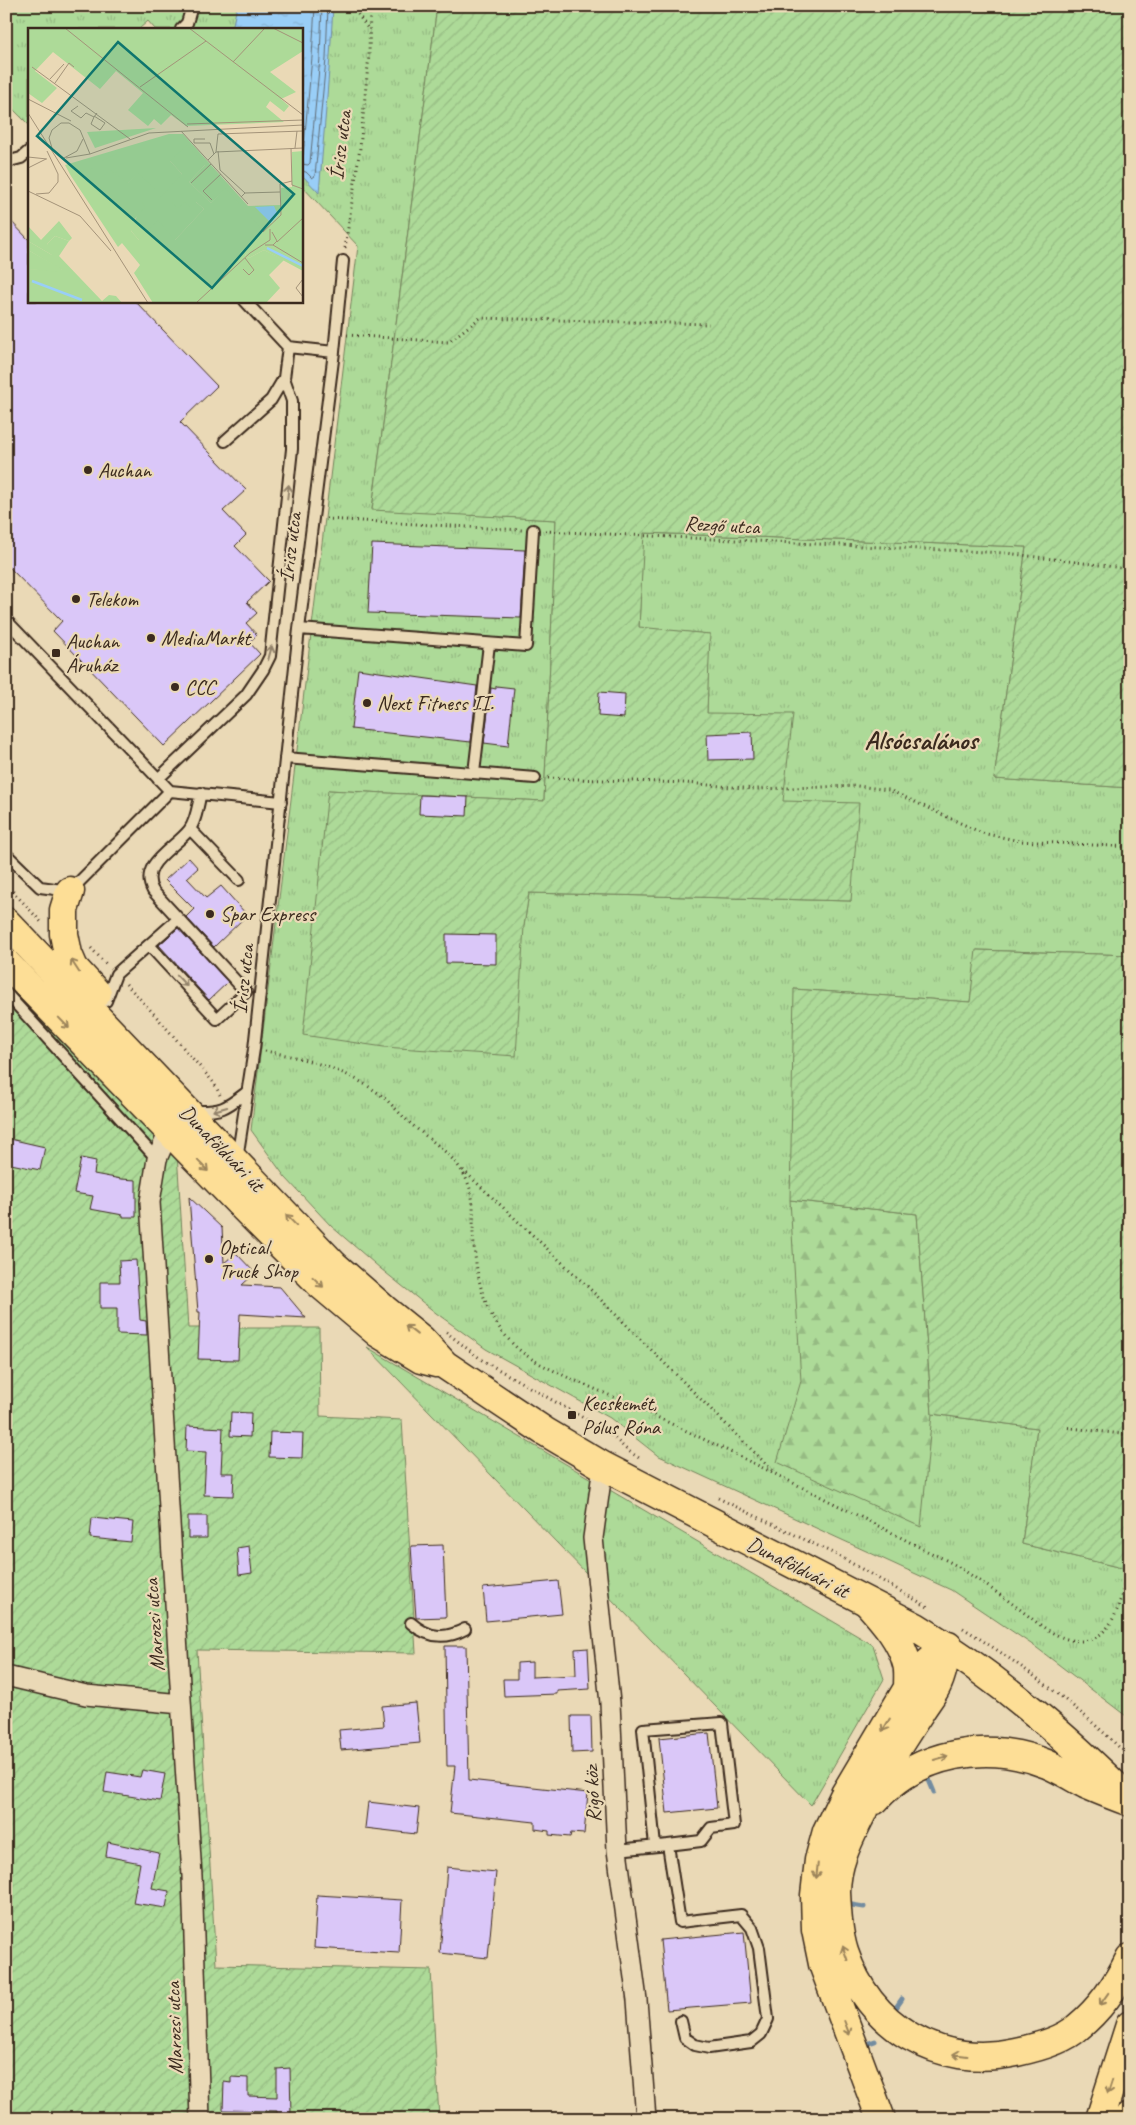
<svg xmlns="http://www.w3.org/2000/svg" width="1136" height="2125" font-family="Caveat,sans-serif">
  <defs>
    <pattern id="grass-tufts" width="24" height="20" patternUnits="userSpaceOnUse" patternTransform="scale(1.25)"><rect width="24" height="20" fill="#adda98"/><path d="M3 7l-1-3M5 7V3M7 7l1-3M15 17l-1-3M17 17v-4M19 17l1-3" fill="none" stroke="#96bb83"/></pattern>
    <pattern id="forest-firs" width="22" height="20" patternUnits="userSpaceOnUse" patternTransform="scale(1.25)"><rect width="22" height="20" fill="#adda98"/><path d="M5 1l3.5 6h-7zM16 11l3.5 6h-7z" fill="#96bb83"/></pattern>
    <pattern id="garden-furrows" width="10" height="10" patternUnits="userSpaceOnUse" patternTransform="scale(1.25)"><rect width="10" height="10" fill="#adda98"/><path d="M-1 1l2-2M0 10L10 0M9 11l2-2" fill="none" stroke="#96bb83"/></pattern>
    <pattern id="water-ripples" width="26" height="14" patternUnits="userSpaceOnUse" patternTransform="scale(1.25)"><rect width="26" height="14" fill="#99cef7"/><path d="M2 4q2-2 4 0t4 0M15 11q2-2 4 0t4 0" fill="none" stroke="#85b1d3"/></pattern>
  </defs>
  <rect width="100%" height="100%" fill="#ead9b6"/>
  <filter id="ink" filterUnits="userSpaceOnUse"><feTurbulence type="fractalNoise" baseFrequency=".02" numOctaves="2"/><feDisplacementMap in="SourceGraphic" scale="10" xChannelSelector="R" yChannelSelector="G"/><feConvolveMatrix kernelMatrix="1 2 1 2 8 2 1 2 1" color-interpolation-filters="sRGB"/></filter>
  <g filter="url(#ink)">
    <!-- grass -->
    <path fill="url(#grass-tufts)" stroke="#74825b" d="M 6,6 L 437,6 L 372,509 L 556,520 L 544,801 L 328,790 L 524,926 L 529,893 L 851,901 L 783,801 L 707,713 L 709,634 L 639,628 L 643,533 L 1026,547 L 994,779 L 1130,788 L 1130,955 L 977,950 L 970,1002 L 794,989 L 917,1214 L 932,1414 L 1037,1428 L 1022,1544 L 1130,1570 L 1130,1719 L 1037,1648 L 951,1590 L 657,1455 L 610,1418 L 486,1349 L 436,1313 L 381,1269 L 331,1226 L 285,1177 L 251,1130 L 358,246 L 301,185 L 301,29 L 155,29 L 148,21 L 139,29 L 29,29 L 29,125 L 6,102 Z
      M 367,1347 L 873,1645 L 884,1679 L 811,1805 Z"/>
    <!-- forest -->
    <path fill="url(#forest-firs)" stroke="#74825b" d="M 790,1200 L 917,1214 L 932,1414 L 921,1527 L 777,1462 L 801,1381 Z"/>
    <!-- garden -->
    <path fill="url(#garden-furrows)" stroke="#74825b" d="M 437,6 L 1130,6 L 1130,788 L 994,779 L 1026,547 L 644,533 L 639,627 L 710,634 L 707,713 L 793,714 L 783,801 L 859,803 L 851,901 L 529,893 L 524,926 L 516,1056 L 384,1047 L 303,1035 L 328,790 L 544,801 L 556,520 L 372,510 Z
      M 976,950 L 1130,955 L 1130,1570 L 1022,1544 L 1037,1428 L 932,1414 L 917,1214 L 790,1200 L 794,989 L 970,1002 Z
      M 6,974 L 177,1153 L 188,1328 L 319,1328 L 320,1416 L 402,1420 L 416,1653 L 197,1650 L 216,1965 L 431,1970 L 439,2119 L 6,2119 Z"/>
    <!-- water -->
    <path fill="url(#water-ripples)" stroke="#738ca0" d="M 237,6 L 333,6 C 330,69 324,131 319,193 L 301,174 L 301,29 L 232,29 Z"/>
    <g fill="none" stroke-linecap="round" stroke-linejoin="round">
      <!-- shore -->
      <path stroke="#616c75" stroke-width="1" d="M 301,157 L 303,155 L 312,57 L 315,6
        M 301,164 L 308,165 L 310,163 L 320,58 L 322,6
        M 301,171 L 306,172 L 312,178 L 315,176 L 326,59 L 328,6"/>
      <!-- stream -->
      <path stroke="#738ca0" stroke-width="5" d="M 926,1773 L 934,1792
        M 846,1904 L 864,1907
        M 893,2012 L 902,1999
        M 861,2046 L 875,2041"/>
    </g>
    <!-- building -->
    <path fill="#dac7f8" stroke="#3b2a1e" d="M 6,216 L 29,240 L 29,301 L 135,301 L 217,386 L 180,422 L 246,490 L 223,511 L 246,535 L 235,546 L 269,581 L 247,602 L 257,613 L 246,623 L 257,635 L 249,642 L 260,654 L 164,746 L 53,631 L 62,621 L 6,564 Z
      M 372,544 L 525,550 L 521,618 L 368,613 Z
      M 358,669 L 477,686 L 471,742 L 351,729 Z
      M 496,686 L 514,688 L 508,746 L 484,743 L 491,688 L 496,689 Z
      M 599,692 L 625,694 L 624,718 L 598,716 Z
      M 752,732 L 753,759 L 708,760 L 707,734 Z
      M 420,795 L 468,797 L 467,816 L 419,814 Z
      M 189,858 L 198,868 L 187,878 L 206,898 L 221,886 L 247,915 L 214,947 L 186,917 L 194,909 L 165,880 Z
      M 178,928 L 228,982 L 209,1000 L 159,945 Z
      M 446,934 L 496,935 L 496,964 L 446,963 Z
      M 10,1139 L 45,1147 L 40,1170 L 6,1163 Z
      M 81,1158 L 96,1161 L 94,1174 L 121,1179 L 136,1180 L 136,1217 L 123,1217 L 123,1215 L 90,1209 L 93,1196 L 74,1193 Z
      M 189,1197 L 222,1228 L 224,1263 L 236,1253 L 255,1273 L 242,1285 L 280,1287 L 306,1318 L 240,1314 L 238,1360 L 198,1359 L 200,1312 L 198,1312 Z
      M 136,1260 L 140,1320 L 146,1321 L 147,1335 L 117,1334 L 117,1308 L 100,1308 L 100,1282 L 120,1282 L 119,1261 Z
      M 231,1412 L 251,1413 L 250,1437 L 230,1436 Z
      M 187,1426 L 223,1428 L 221,1473 L 234,1473 L 233,1496 L 204,1495 L 206,1452 L 186,1451 Z
      M 270,1432 L 303,1433 L 302,1458 L 269,1457 Z
      M 188,1516 L 207,1516 L 207,1538 L 188,1538 Z
      M 92,1518 L 133,1522 L 131,1542 L 90,1538 Z
      M 443,1545 L 446,1617 L 416,1618 L 411,1546 Z
      M 249,1546 L 252,1573 L 239,1575 L 237,1548 Z
      M 558,1581 L 562,1614 L 486,1621 L 483,1588 Z
      M 445,1646 L 466,1646 L 469,1780 L 588,1793 L 584,1834 L 571,1833 L 570,1837 L 549,1835 L 549,1831 L 535,1829 L 535,1822 L 450,1813 L 455,1766 L 447,1766 Z
      M 588,1648 L 590,1689 L 557,1691 L 557,1694 L 504,1696 L 503,1679 L 517,1679 L 517,1663 L 532,1662 L 532,1677 L 576,1675 L 575,1649 Z
      M 416,1703 L 420,1743 L 341,1750 L 339,1730 L 384,1726 L 382,1706 Z
      M 571,1716 L 591,1716 L 592,1752 L 572,1753 Z
      M 709,1733 L 717,1808 L 667,1813 L 659,1738 Z
      M 142,1770 L 165,1774 L 160,1801 L 104,1792 L 107,1772 L 140,1777 Z
      M 368,1802 L 419,1808 L 416,1834 L 365,1828 Z
      M 108,1842 L 159,1853 L 152,1888 L 169,1891 L 166,1908 L 133,1903 L 140,1863 L 106,1856 Z
      M 447,1867 L 496,1872 L 488,1958 L 440,1953 Z
      M 317,1895 L 402,1900 L 399,1953 L 314,1948 Z
      M 744,1932 L 751,2003 L 667,2010 L 660,1940 Z
      M 290,2068 L 291,2116 L 277,2116 L 277,2111 L 223,2110 L 224,2082 L 231,2083 L 231,2077 L 248,2078 L 248,2096 L 277,2097 L 277,2069 Z"/>
    <g fill="none" stroke-linecap="round" stroke-linejoin="round">
      <defs>
        <path id="service" d="M 181,29 L 187,23 L 192,6
          M 6,162 L 21,158 L 29,151
          M 245,301 L 288,347 L 334,352
          M 225,441 L 271,400 L 284,378
          M 6,620 L 170,791 L 281,802
          M 299,629 L 526,646 L 533,530
          M 285,758 L 535,778
          M 474,773 L 489,644
          M 158,779 L 246,695 L 263,670 L 270,656 L 292,449 L 292,401 L 284,378 L 288,347
          M 190,829 L 239,880
          M 6,854 L 40,887 L 70,891 L 170,791
          M 149,945 L 217,1019 L 246,992 L 153,891 C 138,864 174,849 189,830 C 196,822 198,804 201,793
          M 6,993 L 157,1159
          M 106,1001 L 116,974 L 178,919
          M 194,1111 C 222,1112 226,1108 247,1092
          M 237,1159 L 254,1049 L 299,629 L 334,352 L 343,261
          M 411,1623 C 428,1638 445,1640 465,1629
          M 655,1846 L 643,1729 L 722,1723 L 734,1825 L 711,1828 L 701,1841 L 668,1845
          M 617,1850 L 668,1845 L 680,1922 L 741,1915 L 752,1928 L 759,1948 L 768,2019 L 761,2034 L 751,2042 L 709,2048 L 695,2045 L 685,2038 L 681,2021"/>
        <path id="minor" d="M 169,1131 L 157,1159 L 150,1202 L 192,1876 L 200,2119
          M 603,1466 L 593,1538 L 610,1703 L 617,1850 L 637,2000 L 646,2119
          M 6,1676 L 86,1695 L 181,1704"/>
        <path id="primary" d="M 70,891 L 64,910 L 64,934 L 68,954 L 74,968 L 97,993
          M 6,922 L 334,1265 L 384,1309 L 421,1339 L 445,1365 L 544,1431 L 603,1466 L 916,1627 C 995,1675 1065,1735 1130,1800
          M 6,963 L 245,1209 L 321,1285 L 378,1333 L 421,1359 L 436,1363"/>
        <path id="motorway" d="M 868,1603 C 884,1621 901,1640 907,1664 C 909,1671 908,1680 908,1688
          M 948,1646 C 945,1658 943,1672 938,1683 C 934,1693 926,1702 920,1712 C 905,1735 890,1758 876,1782 C 869,1793 866,1806 860,1817 C 848,1841 836,1864 836,1892 C 837,1912 838,1933 844,1952 C 869,2027 938,2069 1016,2052 C 1035,2048 1063,2041 1078,2027 C 1100,2009 1118,1983 1130,1958
          M 875,1800 C 918,1752 987,1740 1047,1764 C 1061,1770 1074,1778 1087,1785 C 1101,1791 1116,1797 1130,1802
          M 881,2119 L 823,1964 L 816,1930 L 815,1895 L 819,1860 L 827,1831 L 845,1794 L 908,1688 L 927,1664 L 948,1646
          M 1100,2119 L 1130,2025
          M 1129,2119 L 1130,2116"/>
      </defs>
      <!-- service casing -->
      <use href="#service" stroke="#3b2a1e" stroke-width="14"/>
      <!-- minor casing -->
      <use href="#minor" stroke="#3b2a1e" stroke-width="22"/>
      <!-- primary casing -->
      <use href="#primary" stroke="#3b2a1e" stroke-width="31"/>
      <!-- motorway casing -->
      <use href="#motorway" stroke="#3b2a1e" stroke-width="31"/>
      <!-- path -->
      <path stroke="#3b2a1e" stroke-width="3" stroke-dasharray="1 4" stroke-linecap="butt" d="M 352,6 L 369,30
        M 345,248 L 360,148 L 369,55 L 370,6
        M 347,335 L 448,342 L 480,318 L 709,324
        M 326,519 L 522,530
        M 545,531 L 1006,553 L 1130,569
        M 548,778 L 686,783 L 755,789 L 857,786 L 889,790 L 982,833 L 1020,841 L 1130,847
        M 6,884 L 42,923
        M 91,948 L 107,965
        M 126,984 L 155,1015 L 214,1083 L 220,1095
        M 265,1051 C 305,1058 349,1070 382,1096 C 394,1106 404,1119 417,1129 C 441,1148 466,1164 472,1197 C 474,1209 473,1222 473,1233 C 476,1278 483,1316 517,1348 C 533,1362 551,1369 569,1378 C 595,1389 621,1400 646,1412 C 741,1456 834,1503 927,1551 C 940,1557 953,1563 965,1571 C 981,1582 998,1593 1014,1605 C 1034,1619 1056,1642 1082,1641 C 1127,1638 1126,1561 1130,1528
        M 463,1170 L 586,1285 L 772,1470
        M 446,1332 L 482,1360 L 608,1432 L 627,1450 L 639,1458
        M 1063,1427 L 1130,1435
        M 718,1498 L 839,1556 L 928,1607
        M 963,1628 C 1022,1665 1081,1708 1130,1758"/>
      <!-- service -->
      <use href="#service" stroke="#ead9b6" stroke-width="10"/>
      <!-- minor -->
      <use href="#minor" stroke="#ead9b6" stroke-width="19"/>
      <!-- primary -->
      <use href="#primary" stroke="#fdde96" stroke-width="28"/>
      <!-- motorway -->
      <use href="#motorway" stroke="#fdde96" stroke-width="28"/>
    </g>
    <!-- one-way arrows -->
    <defs><path id="oneway-shaft" d="M-6 0H5M1.5-3L5.5 0L1.5 3" fill="none" stroke-width="1.6" stroke-linecap="round" stroke-linejoin="round" transform="scale(1.25)"/></defs>
    <g stroke="#92826a">
      <use href="#oneway-shaft" transform="translate(288 492) rotate(-84)"/>
      <use href="#oneway-shaft" transform="translate(270 653) rotate(-75)"/>
      <use href="#oneway-shaft" transform="translate(182 981) rotate(47)"/>
      <use href="#oneway-shaft" transform="translate(220 1109) rotate(164)"/>
    </g>
    <g stroke="#9c845a">
      <use href="#oneway-shaft" transform="translate(75 966) rotate(-123)"/>
      <use href="#oneway-shaft" transform="translate(64 1023) rotate(46)"/>
      <use href="#oneway-shaft" transform="translate(203 1166) rotate(46)"/>
      <use href="#oneway-shaft" transform="translate(291 1220) rotate(-134)"/>
      <use href="#oneway-shaft" transform="translate(318 1282) rotate(43)"/>
      <use href="#oneway-shaft" transform="translate(411 1330) rotate(-142)"/>
      <use href="#oneway-shaft" transform="translate(886 1725) rotate(121)"/>
      <use href="#oneway-shaft" transform="translate(941 1758) rotate(-16)"/>
      <use href="#oneway-shaft" transform="translate(817 1871) rotate(96)"/>
      <use href="#oneway-shaft" transform="translate(845 1953) rotate(-109)"/>
      <use href="#oneway-shaft" transform="translate(1104 1999) rotate(125)"/>
      <use href="#oneway-shaft" transform="translate(847 2028) rotate(69)"/>
      <use href="#oneway-shaft" transform="translate(960 2055) rotate(-173)"/>
      <use href="#oneway-shaft" transform="translate(1110 2087) rotate(108)"/>
    </g>
  </g>
  <!-- markers -->
  <g fill="#3b2a1e" stroke="#ead9b6" stroke-width="2">
    <circle cx="88" cy="470" r="5"/>
    <circle cx="76" cy="599" r="5"/>
    <circle cx="151" cy="638" r="5"/>
    <rect x="51" y="648" width="10" height="10" rx="2.5"/>
    <circle cx="175" cy="687" r="5"/>
    <circle cx="367" cy="703" r="5"/>
    <circle cx="210" cy="914" r="5"/>
    <circle cx="209" cy="1259" r="5"/>
    <rect x="567" y="1410" width="10" height="10" rx="2.5"/>
  </g>
  <g text-anchor="middle" stroke-width="4.5" stroke-linejoin="round" paint-order="stroke">
    <!-- street labels -->
    <g font-size="21" fill="#3b2a1e" stroke="#ead9b6">
      <text transform="translate(340 145) rotate(-83)" y="7">Írisz utca</text>
      <text transform="translate(722 525) rotate(3)" y="7">Rezgő utca</text>
      <text transform="translate(290 547) rotate(-83)" y="7">Írisz utca</text>
      <text transform="translate(243 979) rotate(-84)" y="7">Írisz utca</text>
      <text transform="translate(222 1148) rotate(46)" y="7">Dunaföldvári út</text>
      <text transform="translate(798 1567) rotate(27)" y="7">Dunaföldvári út</text>
      <text transform="translate(154 1625) rotate(-94)" y="7">Marozsi utca</text>
      <text transform="translate(592 1794) rotate(-93)" y="7">Rigó köz</text>
      <text transform="translate(174 2028) rotate(-92)" y="7">Marozsi utca</text>
    </g>
    <!-- poi labels -->
    <g font-size="21" fill="#3b2a1e" stroke="#ead9b6" text-anchor="start">
      <text x="98" y="477">Auchan</text>
      <text x="86" y="606">Telekom</text>
      <text x="161" y="645">MediaMarkt</text>
      <text x="66" y="648">Auchan<tspan x="66" dy="24">Áruház</tspan></text>
      <text x="185" y="694">CCC</text>
      <text x="377" y="710">Next Fitness II.</text>
      <text x="220" y="921">Spar Express</text>
      <text x="219" y="1254">Optical<tspan x="219" dy="24">Truck Shop</tspan></text>
      <text x="582" y="1410">Kecskemét,<tspan x="582" dy="24">Pólus Róna</tspan></text>
    </g>
    <!-- district labels -->
    <g font-size="26" font-weight="bold" fill="#3b2a1e" stroke="#ead9b6">
      <text x="921" y="749">Alsócsalános</text>
    </g>
  </g>
  <!-- overview -->
  <g transform="translate(28 28)">
    <rect width="275" height="275" fill="#ead9b6"/>
    <path d="M 128,100 L 67,120 L 59,104 ZM 141,106 L 155,106 L 220,178 L 253,177 L 253,160 L 264,159 L 264,124 L 275,123 L 275,243 L 236,222 L 221,230 L 217,227 L 237,206 L 197,161 L 183,175 L 161,154 L 177,137 L 142,133 L 154,146 L 144,173 L 168,174 L 176,181 L 147,212 L 111,212 L 103,203 L 114,175 L 110,146 L 100,155 L 43,148 L 37,137 ZM 27,208 L 41,213 L 31,228 L 74,273 L 81,267 L 88,268 L 94,275 L 0,275 L 0,241 L 34,242 L 0,222 L 0,213 L 24,227 L 19,216 Z" fill="#adda98"/>
    <path d="M 89,126 L 110,145 L 100,155 L 74,133 ZM 31,193 L 44,210 L 41,213 L 27,208 L 19,216 L 26,223 L 24,227 L 0,213 L 0,198 L 13,212 ZM 0,222 L 34,241 L 32,244 L 0,241 Z" fill="#adda98"/>
    <path d="M 0,0 L 275,0 L 275,23 L 242,44 L 268,64 L 253,71 L 261,78 L 256,84 L 242,73 L 238,79 L 256,94 L 158,98 L 143,87 L 133,97 L 126,91 L 120,98 L 100,82 L 115,65 L 88,43 L 72,61 L 25,24 L 7,43 L 29,60 L 14,75 L 0,65 ZM 159,117 L 177,137 L 161,154 L 183,175 L 197,160 L 238,206 L 217,227 L 221,230 L 236,222 L 256,232 L 241,247 L 252,260 L 238,275 L 125,275 L 106,245 L 112,237 L 94,215 L 90,219 L 43,148 L 54,148 L 65,140 L 74,149 L 82,142 L 100,155 L 110,145 L 127,161 L 114,174 L 117,179 L 105,193 L 109,197 L 103,203 L 111,212 L 130,192 L 147,212 L 176,181 L 168,174 L 163,179 L 156,174 L 150,181 L 144,174 L 138,180 L 130,172 L 154,146 L 142,133 Z" fill="#adda98"/>
    <path d="M 246,178 L 250,187 L 243,195 L 227,179 Z" fill="#99cef7"/>
    <path fill="none" stroke="#99cef7" stroke-width="2.5" d="M 239,220 L 275,238M 4,253 L 54,272"/>
    <path fill="none" stroke="#a49379" stroke-width="1" d="M 37,0 L 160,99M 161,0 L 275,87M 245,0 L 275,15M 205,34 L 237,0M 4,39 L 102,111M 22,51 L 36,36M 27,55 L 41,35 L 46,39M 112,59 L 178,13M 0,71 L 43,93M 50,78 L 43,83 L 53,90 L 58,85 L 66,89 L 69,85M 0,85 L 120,275M 66,89 L 63,96 L 72,102 L 77,95 L 66,88M 159,96 L 275,92M 153,103 L 220,176M 177,111 L 166,111 L 166,115 L 182,115 L 186,126M 24,120 L 21,110 L 24,102 L 33,95 L 41,95 L 52,102 L 62,126M 263,120 L 264,157 L 275,161M 267,120 L 269,103M 190,123 L 192,142 L 217,165M 188,124 L 190,106 L 275,103M 0,129 L 19,131M 36,130 L 49,123 L 55,111M 38,130 L 62,126 L 121,105 L 275,97M 180,132 L 188,124 L 275,120M 0,140 L 18,131M 163,155 L 183,136M 0,163 L 52,188 L 83,223M 8,166 L 21,165 L 30,154 L 30,146 L 19,123M 213,169 L 217,165 L 252,164M 184,172 L 175,163 L 193,146M 235,204 L 253,187 L 252,156 L 264,153M 244,204 L 249,213 L 245,217M 249,214 L 275,190M 237,217 L 245,217 L 275,235M 215,241 L 221,247 L 226,242 L 217,230M 275,251 L 268,260 L 275,269M 168,275 L 222,225 L 242,212 L 242,201"/>
    <path fill="#0f766e" fill-opacity="0.15" stroke="#0f766e" stroke-width="2.5" d="M 90,14 L 266,166 L 184,260 L 9,108 Z"/>
    <rect width="275" height="275" fill="none" stroke="#3b2a1e" stroke-width="2.5"/>
  </g>
  <!-- margin -->
  <rect width="1136" height="2125" fill="none" stroke="#ead9b6" stroke-width="25"/>
  <rect x="12" y="12" width="1111" height="2100" fill="none" stroke="#3b2a1e" stroke-width="2" filter="url(#ink)"/>
</svg>
